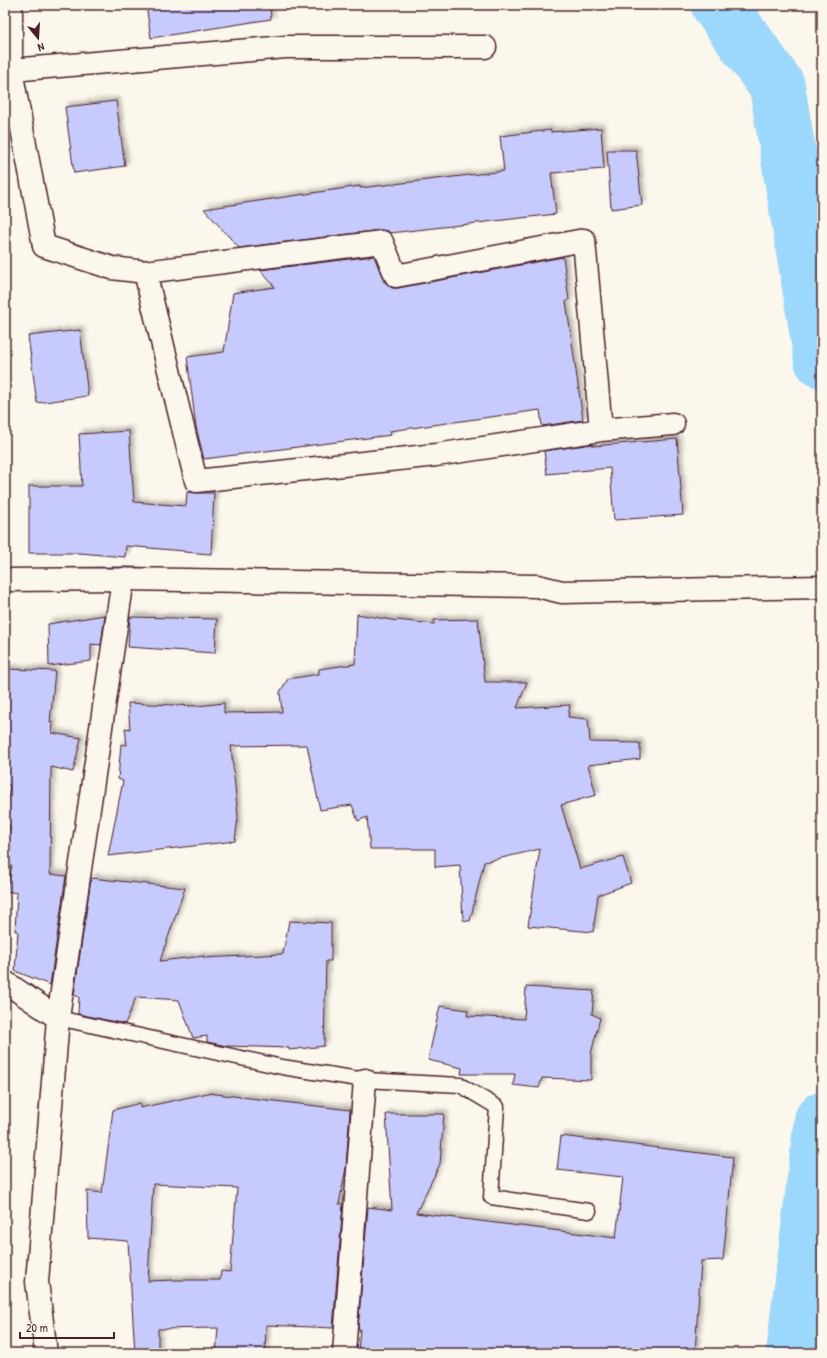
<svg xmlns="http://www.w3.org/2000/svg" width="827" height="1358" font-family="'Patrick Hand',sans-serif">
  <defs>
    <filter id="shadow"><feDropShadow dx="3.5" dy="-3.5" stdDeviation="2" flood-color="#0004"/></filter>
  </defs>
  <rect width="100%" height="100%" fill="#fbf7ec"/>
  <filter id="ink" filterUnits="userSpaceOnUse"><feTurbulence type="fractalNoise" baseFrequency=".025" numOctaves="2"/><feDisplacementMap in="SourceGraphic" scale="8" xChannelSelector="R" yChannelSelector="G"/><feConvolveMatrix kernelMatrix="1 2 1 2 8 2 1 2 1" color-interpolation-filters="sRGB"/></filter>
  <g filter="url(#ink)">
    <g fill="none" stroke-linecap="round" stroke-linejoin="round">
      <!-- river -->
      <path stroke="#9bd8fc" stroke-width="56" d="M 719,5 L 777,86 L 822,360
        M 794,1353 L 822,1120"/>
    </g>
    <!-- building -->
    <path fill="#c7cafc" stroke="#4a1f2b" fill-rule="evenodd" filter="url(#shadow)" d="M 146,5 L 270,5 L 271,19 L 151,38 Z
      M 116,101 L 125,166 L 74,173 L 65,107 Z
      M 601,128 L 604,169 L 551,173 L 556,214 L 390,233 L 388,231 L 380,230 L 239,248 L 204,209 L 360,186 L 360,188 L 504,171 L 500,136 L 551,130 L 551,132 Z
      M 607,150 L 636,150 L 642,205 L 611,209 Z
      M 374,256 L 384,282 L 385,282 L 392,288 L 398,288 L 563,257 L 569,300 L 566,301 L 583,420 L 542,426 L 540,410 L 390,431 L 391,435 L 204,459 L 196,427 L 187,357 L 224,352 L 233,293 L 275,287 L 260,270 Z
      M 80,330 L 88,396 L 37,403 L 28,336 Z
      M 129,431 L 134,502 L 186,506 L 187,492 L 197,493 L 214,493 L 211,554 L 184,552 L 184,551 L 126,546 L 125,557 L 80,553 L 29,553 L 29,486 L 82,486 L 79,434 Z
      M 677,439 L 683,515 L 614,520 L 610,468 L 547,474 L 544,451 L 593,444 L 593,446 Z
      M 357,614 L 397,621 L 397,620 L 434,624 L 434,620 L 478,619 L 485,682 L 527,682 L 517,708 L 570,705 L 568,717 L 588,719 L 590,742 L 640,743 L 640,759 L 588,765 L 596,795 L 561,805 L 580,869 L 623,857 L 631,883 L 598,895 L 593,932 L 528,926 L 540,849 L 484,862 L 470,921 L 463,920 L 460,865 L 435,867 L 435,849 L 370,849 L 367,817 L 358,821 L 352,805 L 320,810 L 307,745 L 231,746 L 238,817 L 235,841 L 108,856 L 123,781 L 118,779 L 121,744 L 127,745 L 125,728 L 130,729 L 128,703 L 197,706 L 224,703 L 224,713 L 282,712 L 280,692 L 288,679 L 319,674 L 319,669 L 355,664 Z
      M 105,615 L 101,645 L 91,644 L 91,661 L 49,666 L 48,624 Z
      M 130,617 L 217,619 L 215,653 L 128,647 Z
      M 5,669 L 55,671 L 50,723 L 53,723 L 52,733 L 81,738 L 73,772 L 51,767 L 50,874 L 66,876 L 50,985 L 15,971 L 18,931 L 15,931 L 17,893 L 6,891 L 12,866 L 5,866 L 10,826 L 5,826 L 5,815 L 10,785 L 5,784 Z
      M 91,878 L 185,888 L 160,961 L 204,956 L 204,958 L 283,954 L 289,921 L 331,923 L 331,961 L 326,961 L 324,1046 L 289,1050 L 289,1048 L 227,1046 L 207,1042 L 207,1036 L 193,1038 L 179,1000 L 136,997 L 125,1024 L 78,1014 L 79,997 L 74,995 Z
      M 526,987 L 594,991 L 592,1014 L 600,1018 L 591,1054 L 591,1080 L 542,1078 L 539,1088 L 513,1085 L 515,1074 L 461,1074 L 462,1068 L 428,1060 L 440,1006 L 468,1010 L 467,1016 L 524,1019 Z
      M 208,1093 L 350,1110 L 346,1168 L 339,1204 L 343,1204 L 333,1328 L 266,1325 L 265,1353 L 216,1353 L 218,1328 L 158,1329 L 158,1353 L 135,1353 L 128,1241 L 88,1238 L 87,1191 L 102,1193 L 113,1110 L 140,1103 L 140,1108 ZM 153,1184 L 237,1188 L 230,1272 L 221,1271 L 220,1280 L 174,1280 L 148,1281 Z
      M 386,1114 L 444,1114 L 440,1164 L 416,1213 L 616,1238 L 623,1177 L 557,1170 L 561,1136 L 733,1157 L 723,1260 L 701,1261 L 695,1353 L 358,1353 L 360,1329 L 358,1329 L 368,1207 L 392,1210 Z"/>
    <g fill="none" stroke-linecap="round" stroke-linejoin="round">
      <defs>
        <path id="service" d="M 58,1018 L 282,1067 L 365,1080 L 460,1085 L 497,1107 L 491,1197 L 589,1211"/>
        <path id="minor" d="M 11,5 L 11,70 L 44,246 L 112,268 L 145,272 L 196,481 L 436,455 L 601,430 L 673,424
          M 5,73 L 11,70 L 286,47 L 485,47
          M 145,272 L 382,242 L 396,276 L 584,240 L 601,430
          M 5,580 L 123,579 L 537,586 L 562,592 L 822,587
          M 5,982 L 58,1018
          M 46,1353 L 37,1282 L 58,1018 L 123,579
          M 344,1353 L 365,1080"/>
      </defs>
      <!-- service casing -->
      <use href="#service" stroke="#4a1f2b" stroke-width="17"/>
      <!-- minor casing -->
      <use href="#minor" stroke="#4a1f2b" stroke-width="25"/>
      <!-- service -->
      <use href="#service" stroke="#fbf7ec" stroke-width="14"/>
      <!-- minor -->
      <use href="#minor" stroke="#fbf7ec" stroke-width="22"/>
    </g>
  </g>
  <!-- margin -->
  <rect width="827" height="1358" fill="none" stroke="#fbf7ec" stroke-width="20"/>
  <rect x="10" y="10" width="807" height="1338" fill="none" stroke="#4a1f2b" stroke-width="1.5" filter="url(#ink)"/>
  <!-- north arrow -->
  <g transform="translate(38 38) rotate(162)" stroke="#fbf7ec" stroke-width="3" paint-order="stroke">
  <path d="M0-3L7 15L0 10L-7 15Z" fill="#4a1f2b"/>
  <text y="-6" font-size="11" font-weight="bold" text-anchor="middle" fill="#4a1f2b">N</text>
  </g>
  <!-- scale -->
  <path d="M20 1332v6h94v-6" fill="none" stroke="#4a1f2b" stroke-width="2"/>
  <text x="26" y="1332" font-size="12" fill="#4a1f2b" stroke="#fbf7ec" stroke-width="3" paint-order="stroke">20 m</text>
</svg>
